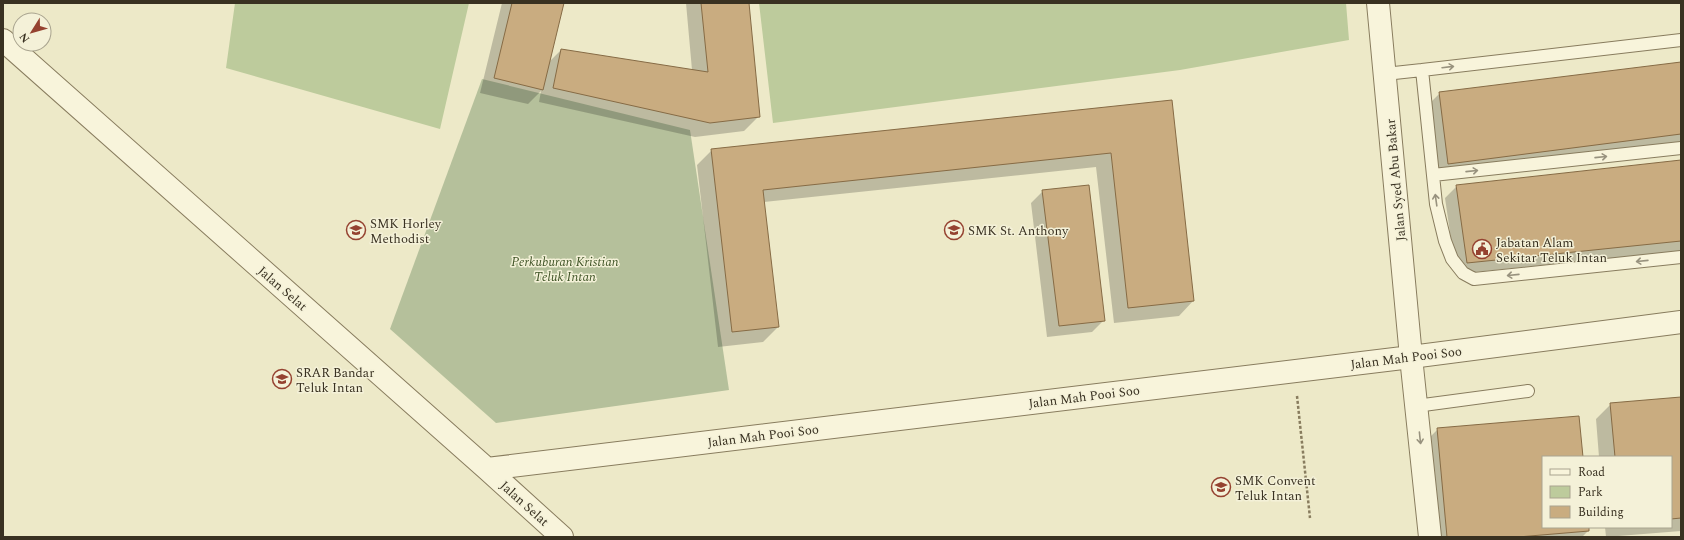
<svg xmlns="http://www.w3.org/2000/svg" width="1684" height="540" font-family="Spectral,serif">
  <rect width="100%" height="100%" fill="#ede9c8"/>
  <!-- green -->
  <path fill="#bdcb9c" d="M 235,3 L 469,3 L 440,129 L 226,68 Z
    M 759,3 L 1346,3 L 1349,40 L 1180,70 L 773,123 Z"/>
  <!-- cemetery -->
  <path fill="#b5c09b" d="M 482,79 L 690,130 L 729,390 L 496,423 L 390,329 Z"/>
  <!-- shadow -->
  <path fill="#0003" d="M 502,3 L 563,3 L 549,62 L 561,50 L 692,70 L 686,3 L 748,3 L 759,116 L 744,131 L 695,137 L 539,102 L 541,91 L 528,104 L 480,93 Z
    M 1681,63 L 1681,144 L 1437,175 L 1428,105 L 1440,93 Z
    M 1171,101 L 1193,301 L 1179,316 L 1114,323 L 1096,167 L 764,202 L 778,327 L 763,342 L 718,347 L 697,165 L 712,150 Z
    M 1681,161 L 1681,251 L 1456,274 L 1445,198 L 1457,186 Z
    M 1043,191 L 1104,320 L 1092,332 L 1047,337 L 1031,203 Z
    M 1681,398 L 1681,531 L 1606,537 L 1605,527 L 1671,527 L 1671,457 L 1599,457 L 1596,419 L 1611,404 Z
    M 1438,429 L 1582,457 L 1543,457 L 1543,527 L 1588,527 L 1588,531 L 1582,537 L 1431,537 L 1423,444 Z"/>
  <!-- building -->
  <path fill="#c9ac80" stroke="#866b45" d="M 512,3 L 564,3 L 543,90 L 494,78 Z
    M 701,3 L 749,3 L 760,117 L 710,123 L 553,88 L 561,49 L 708,72 Z
    M 1681,62 L 1681,134 L 1448,164 L 1439,92 Z
    M 1172,100 L 1194,301 L 1128,308 L 1111,153 L 763,190 L 779,327 L 732,332 L 711,149 Z
    M 1681,160 L 1681,241 L 1467,263 L 1456,185 Z
    M 1089,185 L 1105,321 L 1059,326 L 1042,190 Z
    M 1681,397 L 1681,518 L 1671,519 L 1671,457 L 1615,457 L 1610,403 Z
    M 1579,416 L 1583,457 L 1543,457 L 1543,527 L 1589,527 L 1589,531 L 1518,537 L 1447,537 L 1437,428 Z"/>
  <g fill="none" stroke-linecap="round" stroke-linejoin="round">
    <defs>
      <path id="service" d="M 1681,40 L 1422,70 L 1436,204 L 1445,241 L 1452,259 L 1463,273 L 1474,279 L 1681,257
        M 1385,74 L 1422,70
        M 1433,175 L 1681,148
        M 1416,406 L 1528,391"/>
      <path id="minor" d="M 1411,357 L 1430,537"/>
      <path id="tertiary" d="M 1378,3 L 1411,357
        M 3,40 L 487,469 L 562,537
        M 487,469 L 1411,357 L 1681,322"/>
    </defs>
    <!-- service casing -->
    <use href="#service" stroke="#887c5e" stroke-width="14"/>
    <!-- minor casing -->
    <use href="#minor" stroke="#887c5e" stroke-width="24"/>
    <!-- tertiary casing -->
    <use href="#tertiary" stroke="#887c5e" stroke-width="24"/>
    <!-- path -->
    <path stroke="#887c5e" stroke-width="2.5" stroke-dasharray="3 2" stroke-linecap="butt" d="M 1297,396 L 1310,518"/>
    <!-- service -->
    <use href="#service" stroke="#f8f4db" stroke-width="12"/>
    <!-- minor -->
    <use href="#minor" stroke="#f8f4db" stroke-width="22"/>
    <!-- tertiary -->
    <use href="#tertiary" stroke="#f8f4db" stroke-width="22"/>
  </g>
  <!-- one-way arrows -->
  <defs><path id="oneway-shaft" d="M-6 0H5M1.5-3L5.5 0L1.5 3" fill="none" stroke-width="1.6" stroke-linecap="round" stroke-linejoin="round"/></defs>
  <g stroke="#98927e">
    <use href="#oneway-shaft" transform="translate(1448 67) rotate(-7)"/>
    <use href="#oneway-shaft" transform="translate(1601 157) rotate(-6)"/>
    <use href="#oneway-shaft" transform="translate(1472 171) rotate(-6)"/>
    <use href="#oneway-shaft" transform="translate(1436 200) rotate(-98)"/>
    <use href="#oneway-shaft" transform="translate(1642 261) rotate(174)"/>
    <use href="#oneway-shaft" transform="translate(1513 275) rotate(174)"/>
    <use href="#oneway-shaft" transform="translate(1420 438) rotate(84)"/>
  </g>
  <!-- icons -->
  <defs>
    <symbol id="school-ring" viewBox="-11 -11 22 22"><circle r="9.5" fill="#f4f1d8" stroke="#954230" stroke-width="1.5"/><path d="M0-5L7-2L0 1L-7-2ZM-4 1L0 2.5L4 1V4Q0 6-4 4Z" fill="#954230"/></symbol>
    <symbol id="civic-ring" viewBox="-11 -11 22 22"><circle r="9.5" fill="#f4f1d8" stroke="#954230" stroke-width="1.5"/><path d="M-.6-6.5H3V-4.5H.6V-3L4-1V1h2V6H-6V1h2V-1L-.6-3ZM-1.2 2.5V6h2.4V2.5Z" fill="#954230"/></symbol>
  </defs>
  <g fill-rule="evenodd">
    <use href="#school-ring" x="345" y="219" width="22" height="22"/>
    <use href="#school-ring" x="943" y="219" width="22" height="22"/>
    <use href="#civic-ring" x="1471" y="238" width="22" height="22"/>
    <use href="#school-ring" x="271" y="368" width="22" height="22"/>
    <use href="#school-ring" x="1210" y="476" width="22" height="22"/>
  </g>
  <g text-anchor="middle" stroke-width="3" stroke-linejoin="round" paint-order="stroke">
    <!-- street labels -->
    <g font-size="13" fill="#393121" stroke="#f4f1d8">
      <text transform="translate(1395 180) rotate(-95)" y="5">Jalan Syed Abu Bakar</text>
      <text transform="translate(283 288) rotate(41)" y="5">Jalan Selat</text>
      <text transform="translate(1406 357) rotate(-7)" y="5">Jalan Mah Pooi Soo</text>
      <text transform="translate(1084 396) rotate(-7)" y="5">Jalan Mah Pooi Soo</text>
      <text transform="translate(763 435) rotate(-7)" y="5">Jalan Mah Pooi Soo</text>
      <text transform="translate(525 503) rotate(42)" y="5">Jalan Selat</text>
    </g>
    <!-- poi labels -->
    <g font-size="13" fill="#393121" stroke="#f4f1d8" text-anchor="start">
      <text x="370" y="228">SMK Horley<tspan x="370" dy="15">Methodist</tspan></text>
      <text x="968" y="235">SMK St. Anthony</text>
      <text x="1496" y="247">Jabatan Alam<tspan x="1496" dy="15">Sekitar Teluk Intan</tspan></text>
      <text x="296" y="377">SRAR Bandar<tspan x="296" dy="15">Teluk Intan</tspan></text>
      <text x="1235" y="485">SMK Convent<tspan x="1235" dy="15">Teluk Intan</tspan></text>
    </g>
    <!-- park labels -->
    <g font-size="13" font-style="italic" fill="#415528" stroke="#f4f1d8">
      <text x="565" y="266">Perkuburan Kristian<tspan x="565" dy="15">Teluk Intan</tspan></text>
    </g>
  </g>
  <!-- border -->
  <rect width="1684" height="540" fill="none" stroke="#393121" stroke-width="8"/>
  <!-- legend -->
  <rect x="1542" y="456" width="130" height="72" fill="#f4f1d8" stroke="#a9a48f"/>
  <rect x="1550" y="469" width="20" height="6" fill="#f8f4db" stroke="#a9a48f"/>
  <text x="1578" y="476" font-size="12" fill="#393121">Road</text>
  <rect x="1550" y="486" width="20" height="12" fill="#bdcb9c" stroke="#a9a48f"/>
  <text x="1578" y="496" font-size="12" fill="#393121">Park</text>
  <rect x="1550" y="506" width="20" height="12" fill="#c9ac80" stroke="#a9a48f"/>
  <text x="1578" y="516" font-size="12" fill="#393121">Building</text>
  <!-- north arrow -->
  <g transform="translate(32 32) rotate(233)"><circle r="19" fill="#f4f1d8" stroke="#a9a48f"/>
  <path d="M0-3L7 15L0 10L-7 15Z" fill="#954230"/>
  <text y="-6" font-size="11" font-weight="bold" text-anchor="middle" fill="#393121">N</text>
  </g>
</svg>
